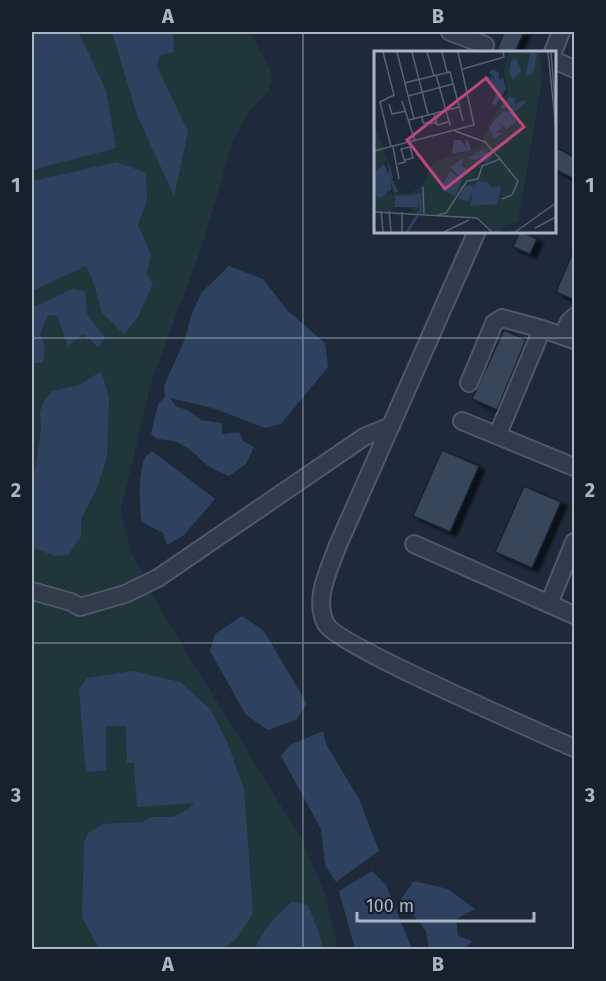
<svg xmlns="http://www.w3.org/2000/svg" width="606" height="981" font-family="'Fira Sans',sans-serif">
  <defs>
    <filter id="shadow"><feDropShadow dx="6" dy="4" stdDeviation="1.5" flood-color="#0009"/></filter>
  </defs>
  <rect width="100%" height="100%" fill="#1e2939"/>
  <!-- green -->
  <path fill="#20363a" d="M 32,32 L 250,32 L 270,69 L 272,79 L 268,92 L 250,110 L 233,141 L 202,246 L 152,380 L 121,509 L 131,552 L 146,579 L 81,603 L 32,586 Z
    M 149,587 L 162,612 L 301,838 L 325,894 L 338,949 L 32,950 L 32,595 L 70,606 Z"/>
  <!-- water -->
  <path fill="#2e4260" d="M 32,32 L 78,32 L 106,90 L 116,148 L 32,170 Z
    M 112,32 L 173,32 L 174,52 L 160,55 L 157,66 L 188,132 L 174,196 L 137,115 Z
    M 117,162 L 146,173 L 147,200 L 138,225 L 151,254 L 147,274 L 153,284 L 138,317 L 124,334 L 102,313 L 94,284 L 86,266 L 32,291 L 32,181 Z
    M 229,266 L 263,279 L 287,310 L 325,343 L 328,367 L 281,424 L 265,428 L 216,409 L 170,398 L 176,406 L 189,411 L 201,420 L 222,423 L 222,434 L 239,432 L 243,441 L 254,447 L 246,464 L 229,476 C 223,473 214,470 208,466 C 198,457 186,444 173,441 C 165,439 157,441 151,434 L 158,404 L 165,397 L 164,386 L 184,341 L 192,313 L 202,292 Z
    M 73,289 L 85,291 L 87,314 L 105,338 L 98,347 L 83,334 L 68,346 L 57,316 L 48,315 L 40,334 L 45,346 L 43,363 L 32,363 L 32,308 Z
    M 101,371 L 109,397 L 107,457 L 97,488 L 81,519 L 81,537 L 68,555 L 54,556 L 32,547 L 32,479 L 35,470 L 41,430 L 40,412 L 44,401 L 52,391 L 80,385 Z
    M 152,451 L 215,499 L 184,535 L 167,545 L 163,533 L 142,522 C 139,508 138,471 145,458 C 146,455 150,454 152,451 Z
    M 242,616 L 264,631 L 307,704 L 296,720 L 268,730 L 246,715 L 210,651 L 215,634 Z
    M 133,671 L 180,682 L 211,710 L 228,744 L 244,789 L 253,914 L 237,938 L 223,949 L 99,949 L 82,917 L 84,842 L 88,833 L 103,824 L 143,822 L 151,817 L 173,817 L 189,808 L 194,803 L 137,807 L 134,763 L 127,763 L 126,726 L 106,726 L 106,770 L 88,772 L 85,765 L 79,689 L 87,678 Z
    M 323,731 L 326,744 L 359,799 L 379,851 L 336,882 L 325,865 L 321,829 L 281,756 L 290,745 Z
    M 372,871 L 386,885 L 412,949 L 355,949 L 339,891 Z
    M 414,881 L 448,889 L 475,909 L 456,919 L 458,936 L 472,941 L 465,949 L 429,949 L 426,931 L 401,899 Z
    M 292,902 L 308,905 L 321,939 L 322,949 L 255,949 C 263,929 276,915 292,902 Z"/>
  <!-- building -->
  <path fill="#394759" stroke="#192230" stroke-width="1.5" filter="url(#shadow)" d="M 504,32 L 524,32 L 515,52 L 505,52 L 497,49 Z
    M 557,148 L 574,157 L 574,179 L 554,169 L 554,155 Z
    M 520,231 L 537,239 L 530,254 L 513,247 Z
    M 574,249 L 574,300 L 556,292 Z
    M 504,330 L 526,340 L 497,410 L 472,399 Z
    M 442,450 L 479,466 L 450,532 L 413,516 Z
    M 524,486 L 561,502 L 532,568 L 495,552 Z"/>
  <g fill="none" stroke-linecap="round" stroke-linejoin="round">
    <defs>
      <path id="minor" d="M 450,32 L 485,45
        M 553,52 L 561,32
        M 554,60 L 574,69
        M 477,231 L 338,545 C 329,570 313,599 326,624 C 337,645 539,732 574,748
        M 563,335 L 569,322 L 574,317
        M 469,383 L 494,323 L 502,318 L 542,329
        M 462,421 L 574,467
        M 498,434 L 542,329 L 574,340
        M 414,544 L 574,615
        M 32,591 L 71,602 L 80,607 L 125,594 L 158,578 L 364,437 L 391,426
        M 549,604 L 574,542"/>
    </defs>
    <!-- minor casing -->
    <use href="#minor" stroke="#4f5867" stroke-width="20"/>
    <!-- minor -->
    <use href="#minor" stroke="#323b49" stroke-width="16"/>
  </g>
  <!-- grid -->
  <path fill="none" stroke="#acb5c6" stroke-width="1.5" stroke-opacity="0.55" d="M 303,32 L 303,950M 32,338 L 574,338M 32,643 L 574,643"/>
  <!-- overview -->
  <g transform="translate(374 51)">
    <rect width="182" height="182" fill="#1e2939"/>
    <path d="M 134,1 L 166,1 L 168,29 L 144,171 L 129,175 L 127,181 L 119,181 L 107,168 L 38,162 L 38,156 L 44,155 L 42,143 L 21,146 L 18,160 L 0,161 L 0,144 L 37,142 L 47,135 L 60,111 L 105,96 L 133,41 L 130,20 ZM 0,73 L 13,108 L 0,121 Z" fill="#20363a"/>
    <path d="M 156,2 L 163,3 L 159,23 L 152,24 ZM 142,7 L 147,20 L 139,29 L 135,22 L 137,10 ZM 120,18 L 125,22 L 125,29 L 129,27 L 132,38 L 122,54 L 118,53 L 123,41 L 115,33 L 117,28 L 112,29 L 111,25 L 119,27 L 121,34 L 120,27 L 115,21 ZM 135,46 L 141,47 L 141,54 L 149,49 L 152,51 L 142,60 L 136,59 L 140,54 L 126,58 ZM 129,60 L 140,61 L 142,70 L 133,78 L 125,72 L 128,76 L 122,82 L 128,82 L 120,88 L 115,76 ZM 80,89 L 87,89 L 92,97 L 91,89 L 95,90 L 97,99 L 78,103 ZM 109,98 L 119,105 L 114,111 L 104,111 L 111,105 L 101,109 L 95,107 ZM 90,107 L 87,115 L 93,118 L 88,128 L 76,116 ZM 14,109 L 19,127 L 16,130 L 19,129 L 24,141 L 20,142 L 17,131 L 17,139 L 7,147 L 0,144 L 0,121 L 10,113 L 15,124 ZM 76,120 L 88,129 L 81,145 L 67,138 ZM 103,130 L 113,131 L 117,136 L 127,135 L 123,153 L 97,155 L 98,138 L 95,150 L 84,148 L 91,135 L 99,134 L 99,138 ZM 43,143 L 44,156 L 20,156 L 21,145 Z" fill="#2e4260"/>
    <path fill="none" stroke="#2e4260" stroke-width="3" d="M 33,181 L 47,159 L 45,142"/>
    <path fill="none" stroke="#576171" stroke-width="1.5" d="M 9,1 L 20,44 L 6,51 L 17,96M 23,1 L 40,68M 38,1 L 54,64M 53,1 L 60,25M 68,1 L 73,21M 174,1 L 182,79M 177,1 L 182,65M 89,18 L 130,6 L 129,1M 62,24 L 76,74M 30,32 L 76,21 L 89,70M 34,45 L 79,33M 28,50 L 41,90M 15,53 L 18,63 L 32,60M 60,62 L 63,74 L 74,71M 48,66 L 49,72 L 62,72M 35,69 L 85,56M 19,96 L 25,128M 0,100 L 100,74 L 84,1M 125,107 L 144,130 L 138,144 L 128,148M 24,113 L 31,111 L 27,98 L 36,96 L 39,107 L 31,109M 49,136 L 50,163M 7,160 L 9,181M 15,160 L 17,181M 0,161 L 103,167 L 118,181M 64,164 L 72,162 L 93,130 L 104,128 L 108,115 L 126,108 L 111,91 L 81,80M 161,177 L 182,166M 28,181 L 28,161M 70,181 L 95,169M 141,181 L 182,152"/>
    <path fill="#bb477b" fill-opacity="0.15" stroke="#bb477b" stroke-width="3" d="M 112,27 L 150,76 L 71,138 L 33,89 Z"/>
    <rect width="182" height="182" fill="none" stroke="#acb5c6" stroke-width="3"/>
  </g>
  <!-- border -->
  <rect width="606" height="981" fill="none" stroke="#17202d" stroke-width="66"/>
  <!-- scale -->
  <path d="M357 912v9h177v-9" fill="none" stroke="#acb5c6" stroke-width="3"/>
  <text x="366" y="912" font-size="18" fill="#acb5c6" stroke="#17202d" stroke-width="4.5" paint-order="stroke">100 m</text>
  <rect x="33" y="33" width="540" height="915" fill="none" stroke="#acb5c6" stroke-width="2"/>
  <g font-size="20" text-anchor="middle" font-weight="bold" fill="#acb5c6">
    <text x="168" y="23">A</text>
    <text x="438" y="23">B</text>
    <text x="16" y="192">1</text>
    <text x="590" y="192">1</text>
    <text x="16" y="497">2</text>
    <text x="590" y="497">2</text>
    <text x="16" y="802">3</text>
    <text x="590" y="802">3</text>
    <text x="168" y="971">A</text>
    <text x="438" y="971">B</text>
  </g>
</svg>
